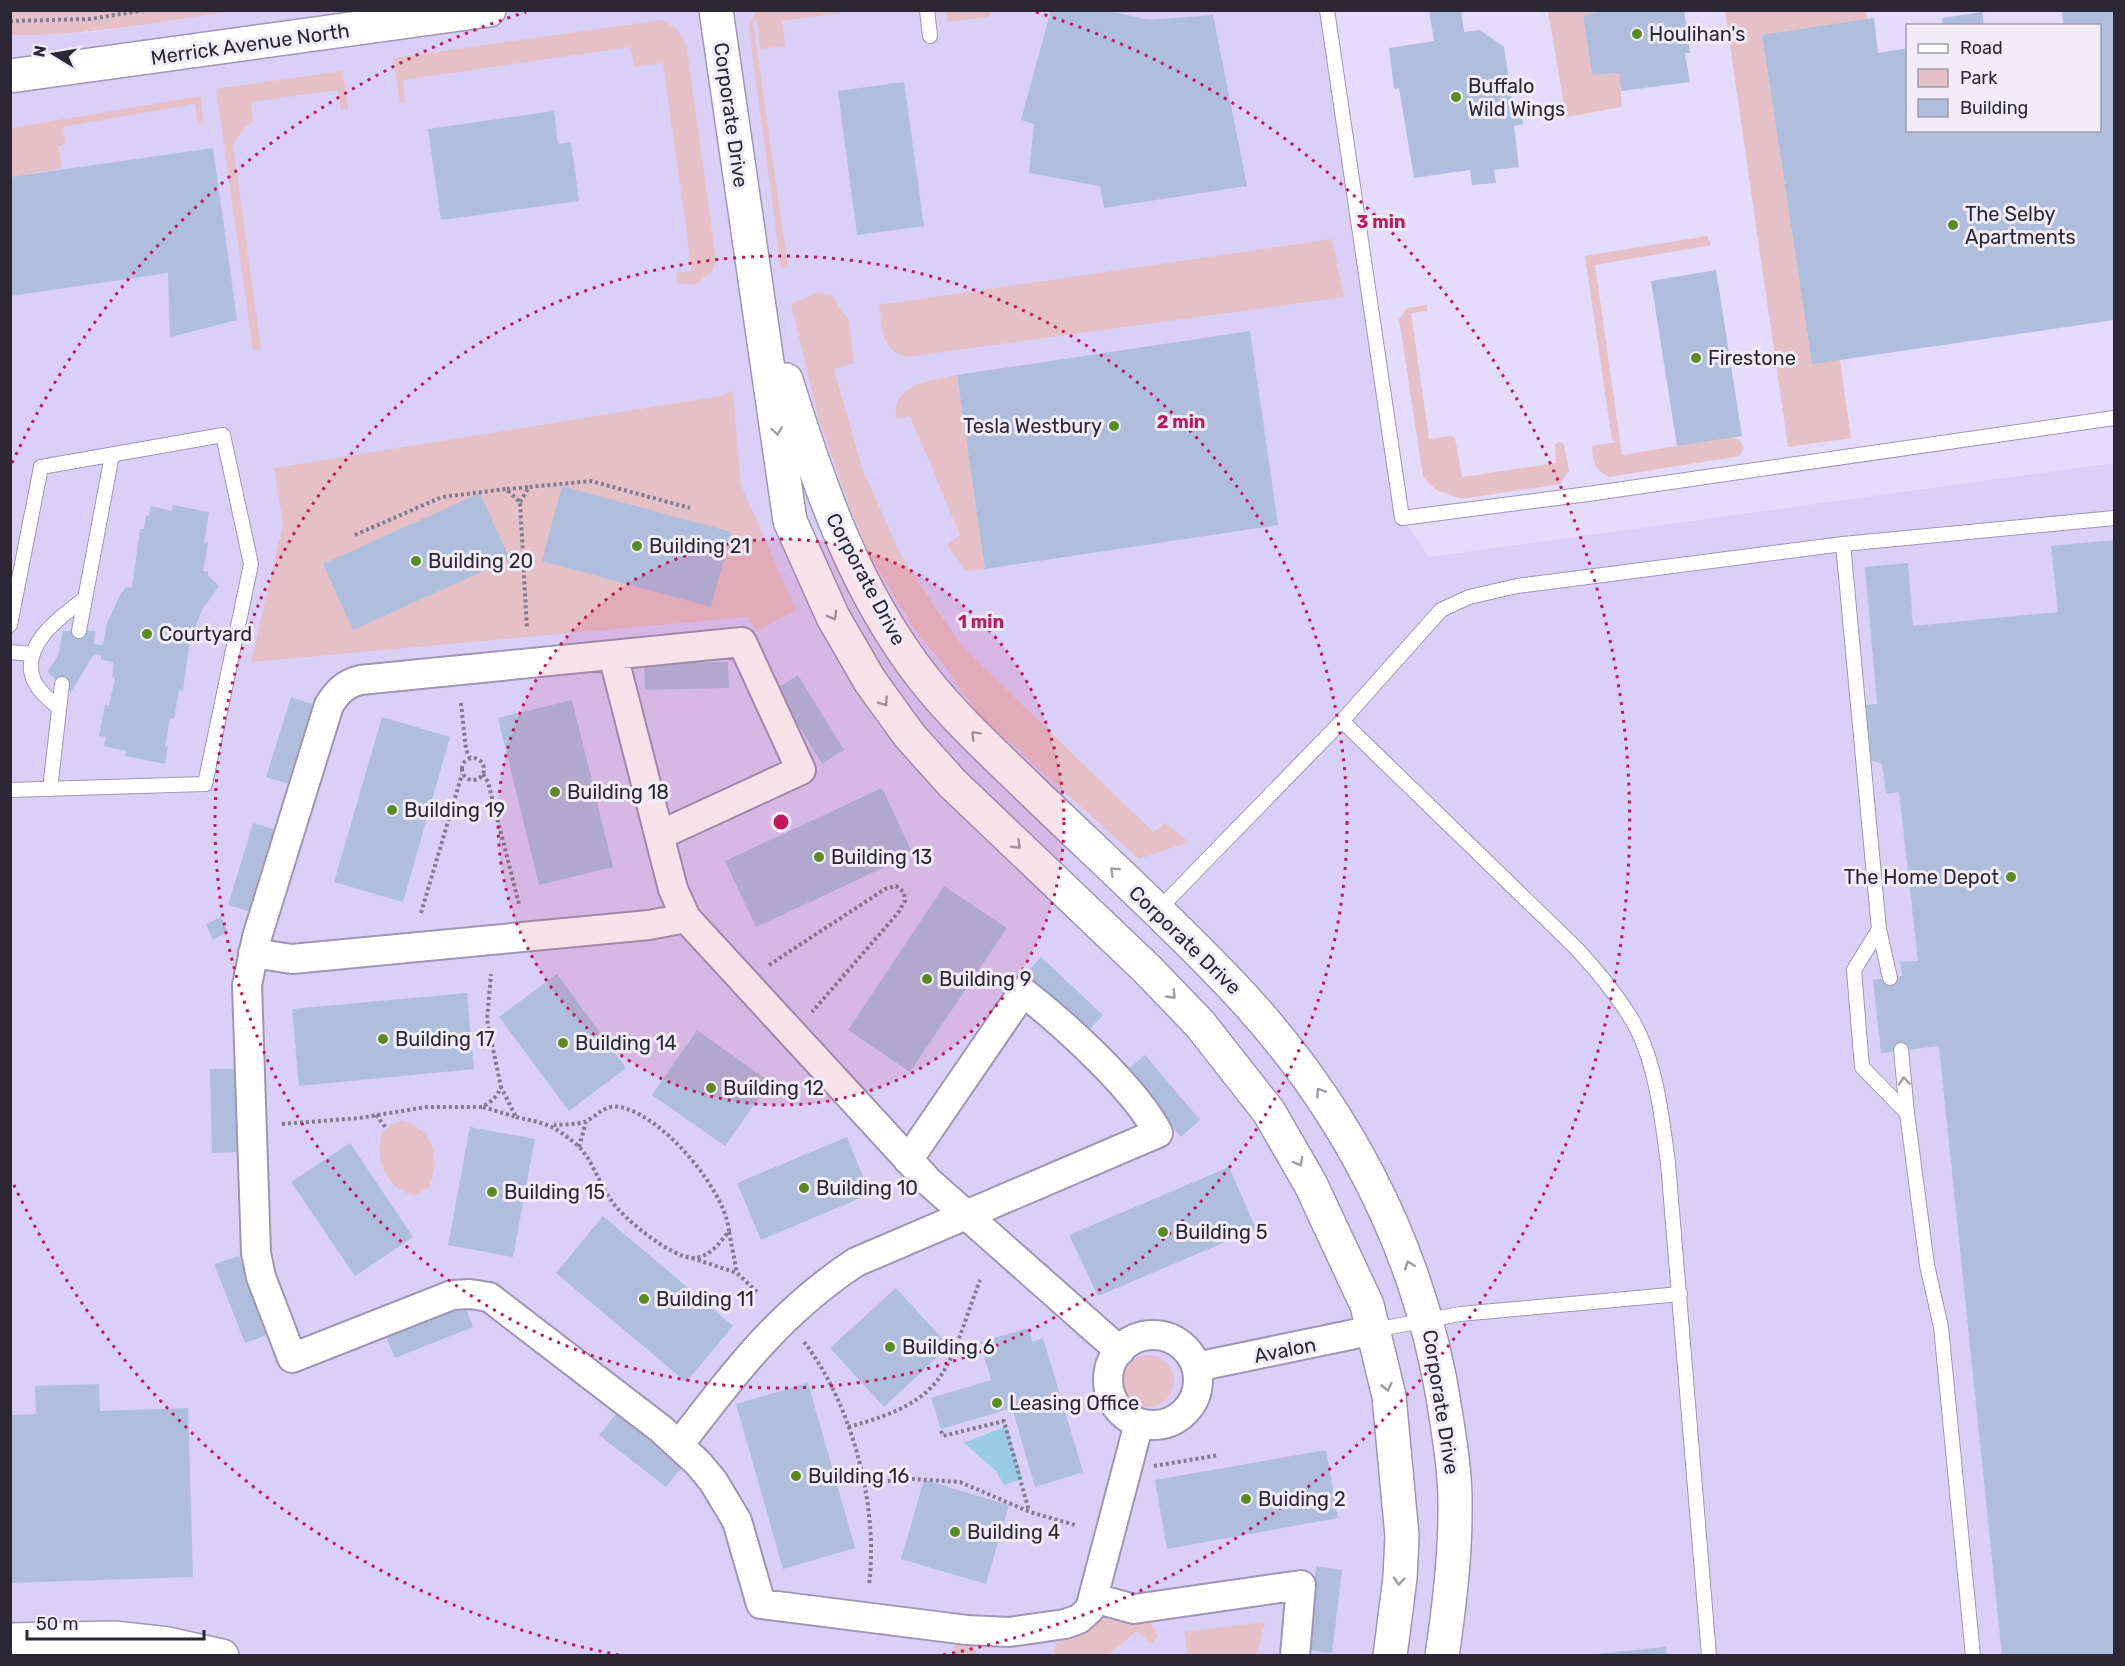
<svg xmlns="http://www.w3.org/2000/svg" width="2125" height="1666" font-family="Rubik,sans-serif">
  <rect width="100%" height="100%" fill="#e5dbfd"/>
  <!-- built -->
  <path fill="#dacff7" d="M 233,10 L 1327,11 L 1402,518 L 1429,557 L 2114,463 L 2114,1655 L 222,1656 L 11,1640 L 10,35 L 96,32 Z"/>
  <!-- green -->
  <path fill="#e5c0c6" d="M 11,10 L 233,10 L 233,11 C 158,22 86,36 11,35 Z
    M 757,11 L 852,11 L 782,21 L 785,46 L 760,49 L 757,19 L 753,22 L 788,268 L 781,268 L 749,30 L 750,21 Z
    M 946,11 L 946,10 L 993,11 L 989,17 L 947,22 Z
    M 1548,11 L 1607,11 L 1583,15 L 1592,75 L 1619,73 L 1622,107 L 1566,117 Z
    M 1725,11 L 1865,11 L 1868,19 L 1762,36 L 1812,363 L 1840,360 L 1851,438 L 1788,447 Z
    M 662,20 L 677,29 L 686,43 L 716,259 L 713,271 L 694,285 L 677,283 L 676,273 L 692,271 L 663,63 L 634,67 L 630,47 L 403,80 L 405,102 L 400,102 L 393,58 Z
    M 343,71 L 348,109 L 341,110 L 338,90 L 251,102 L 253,121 L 243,129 L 233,145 L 261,349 L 253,350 L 216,89 Z
    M 200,96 L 204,124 L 198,125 L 195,104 L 63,127 L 65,144 L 58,146 L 62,168 L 11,177 L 11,128 Z
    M 1707,236 L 1711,245 L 1595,265 L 1622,455 L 1733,437 L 1740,440 L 1744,448 L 1740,456 L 1609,477 C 1594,469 1593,463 1592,446 L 1618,442 L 1612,440 L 1585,256 Z
    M 1332,239 L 1344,297 L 906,357 C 880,348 883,329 879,305 Z
    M 818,293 L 832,295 L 849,321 L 854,363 L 834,369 L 863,471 L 901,555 L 935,607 L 961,645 L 1153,832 L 1165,823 L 1189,842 L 1139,859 L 978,714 L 944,665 L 915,630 L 868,553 L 850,507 L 819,420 L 791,304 Z
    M 1427,305 L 1427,311 L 1411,313 L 1429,439 L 1452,436 L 1455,438 L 1462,477 L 1556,463 L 1555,444 L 1559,442 L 1564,444 L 1569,471 L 1560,484 L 1461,499 L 1436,490 L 1423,477 L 1399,319 L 1407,308 Z
    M 957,375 L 985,569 L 965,571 L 947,545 L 960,535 L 910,416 L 897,419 C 888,384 934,380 957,375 Z
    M 733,391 L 741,485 L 796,610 L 757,631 L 748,617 L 251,662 L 283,524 L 274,468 L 721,396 Z
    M 402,1121 C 434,1129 441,1159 429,1187 L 415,1195 C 387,1191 374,1159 382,1133 L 392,1124 Z
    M1122 1381a26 26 0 1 1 52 0a26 26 0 1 1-52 0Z
    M 1102,1617 L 1123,1623 L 1150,1621 L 1158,1636 L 1151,1644 L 1137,1631 L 1108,1655 L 1053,1656 L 1056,1643 Z
    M 1265,1622 L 1257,1655 L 1188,1655 L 1184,1632 Z
    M 955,1644 L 974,1646 L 977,1655 L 953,1655 Z"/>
  <!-- water -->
  <path fill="#9bcce6" d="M 1006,1426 L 1023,1479 L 1004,1485 L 996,1471 L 964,1443 Z"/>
  <!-- building -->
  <path fill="#afbedd" d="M 1051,10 L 1105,10 L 1149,20 L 1213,15 L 1247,186 L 1104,208 L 1100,186 L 1029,173 L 1034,124 L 1021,120 Z
    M 1429,10 L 1461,10 L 1464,32 L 1480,30 L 1504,47 L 1513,106 L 1520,106 L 1523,124 L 1514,126 L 1519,167 L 1494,170 L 1496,183 L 1472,185 L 1470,170 L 1414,178 L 1399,88 L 1394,89 L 1389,48 L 1434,41 Z
    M 1607,10 L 1684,10 L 1690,53 L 1685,53 L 1690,82 L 1621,91 L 1619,73 L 1592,75 L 1583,15 Z
    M 2062,10 L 2114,10 L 2114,320 L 1812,364 L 1762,35 L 1874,18 L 1878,53 L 1908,48 L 1908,130 L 2100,130 L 2100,26 L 2056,26 L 2063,23 Z
    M 1982,12 L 1984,26 L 1943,26 L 1942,18 Z
    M 904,82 L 924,226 L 857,235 L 838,91 Z
    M 554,111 L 558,144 L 571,142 L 579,201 L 441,220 L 428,129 Z
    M 213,148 L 237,320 L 170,337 L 168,273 L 10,296 L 10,177 Z
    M 1716,270 L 1742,436 L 1677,446 L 1651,281 Z
    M 1250,331 L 1278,525 L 985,569 L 957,375 Z
    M 562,486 L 731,532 L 711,607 L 542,561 Z
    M 480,493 L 510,559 L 353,630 L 323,564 Z
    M 173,505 L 209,512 L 204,542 L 208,543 L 203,571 L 208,572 L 208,576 L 219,586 L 202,610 L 194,631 L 191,631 L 183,691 L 179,690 L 174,719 L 170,718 L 165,746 L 168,747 L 165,764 L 125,756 L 126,751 L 104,746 L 106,737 L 99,736 L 105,705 L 109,706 L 115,678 L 112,677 L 114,662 L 101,660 L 101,655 L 94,654 L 71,692 L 47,672 L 58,656 L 63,631 L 95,631 L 94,644 L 103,645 L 107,623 L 119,597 L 126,587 L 132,588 L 140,529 L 144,529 L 146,515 L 149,516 L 151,506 L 172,511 Z
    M 2114,540 L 2114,1656 L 2002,1656 L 1939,1046 L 1881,1053 L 1873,980 L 1902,976 L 1900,962 L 1918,961 L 1899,792 L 1886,794 L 1882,764 L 1871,760 L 1866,705 L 1877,704 L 1865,567 L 1908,563 L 1913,626 L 2058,612 L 2051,546 Z
    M 728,662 L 729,688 L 645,690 L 644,663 Z
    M 798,675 L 844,750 L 822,764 L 776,689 Z
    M 291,697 L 315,705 L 289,784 L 266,777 Z
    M 572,700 L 613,867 L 539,885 L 498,718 Z
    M 382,717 L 450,737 L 403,902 L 334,882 Z
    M 882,788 L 913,854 L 756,927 L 725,861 Z
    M 253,823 L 276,830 L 251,912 L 228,905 Z
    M 944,886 L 1007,928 L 910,1072 L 848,1030 Z
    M 221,917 L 228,931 L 213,940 L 206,924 Z
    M 1041,957 L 1103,1015 L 1085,1034 L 1023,976 Z
    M 557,974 L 626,1068 L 569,1111 L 499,1017 Z
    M 467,993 L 474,1069 L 299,1086 L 292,1009 Z
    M 697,1030 L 770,1082 L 725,1146 L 652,1095 Z
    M 1145,1055 L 1200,1120 L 1181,1137 L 1125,1072 Z
    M 210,1069 L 235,1069 L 238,1152 L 212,1153 Z
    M 470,1127 L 535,1139 L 513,1257 L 448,1245 Z
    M 847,1137 L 870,1194 L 761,1240 L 737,1183 Z
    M 350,1143 L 413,1237 L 355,1276 L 291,1182 Z
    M 1229,1167 L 1256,1229 L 1098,1296 L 1069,1235 Z
    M 603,1216 L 733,1326 L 686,1382 L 556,1273 Z
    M 239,1256 L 269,1334 L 245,1343 L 214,1264 Z
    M 896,1288 L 949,1346 L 884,1407 L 830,1348 Z
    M 464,1303 L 473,1327 L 395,1358 L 385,1334 Z
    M 1029,1328 L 1032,1342 L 1043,1338 L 1083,1472 L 1035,1487 L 1012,1408 L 941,1429 L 931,1398 L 991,1380 L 980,1342 Z
    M 808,1383 L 855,1548 L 783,1569 L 736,1404 Z
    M 99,1384 L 100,1411 L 188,1408 L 193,1577 L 10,1583 L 10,1415 L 36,1414 L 35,1386 Z
    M 616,1414 L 683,1466 L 666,1487 L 599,1435 Z
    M 1326,1450 L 1338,1518 L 1167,1549 L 1155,1480 Z
    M 924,1480 L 1009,1505 L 986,1584 L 901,1559 Z
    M 1316,1566 L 1342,1570 L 1332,1653 L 1307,1650 Z
    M 1666,1647 L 1667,1656 L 1595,1656 L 1595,1654 Z"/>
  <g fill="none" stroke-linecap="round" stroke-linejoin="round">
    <defs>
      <path id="service" d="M 927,10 L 930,36
        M 1327,10 L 1402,518 L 1588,494 L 2114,418
        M 1843,544 L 1879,929 L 1890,978
        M 10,625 L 41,467 L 223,435 L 251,564 L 205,784 L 10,790
        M 79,631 L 112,455
        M 10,652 L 33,654
        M 59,708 C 50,700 39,692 34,681 C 19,646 60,617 83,600
        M 1342,721 L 1576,948 C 1598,972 1622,1000 1637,1029 C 1657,1069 1662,1119 1668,1163 L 1709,1656
        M 50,789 L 62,684
        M 1158,910 L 1342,721 L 1441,610 L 1469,597 L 1517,586 L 1843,544 L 2114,518
        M 1879,929 L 1854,970 L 1862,1067 L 1907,1113 L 1927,1265 L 1941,1327 L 1973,1656
        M 1901,1050 L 1907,1113
        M 1374,1330 L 1460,1314 L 1680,1294"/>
      <path id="minor" d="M 613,655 L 673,889 L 686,918 L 929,1182 L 1120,1351
        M 660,835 L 801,770 L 742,642 L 360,680 C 345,684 337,692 329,705 L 257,937 L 247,985 L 256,1253 L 261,1277 L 292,1358 L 452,1295 L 470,1294 L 489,1297 L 661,1429 L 698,1463 L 713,1481 L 737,1521 L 761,1604 L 967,1630 L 1009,1632 L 1065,1624 L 1079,1619 L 1090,1609 L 1139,1423
        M 253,953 L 292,959 L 649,925 L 686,918
        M1108 1380a45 45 0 1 1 90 0a45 45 0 1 1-90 0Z
        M 1196,1367 L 1374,1330
        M 679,1445 C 733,1374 780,1312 856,1262 L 1158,1133 C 1136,1089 1063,1023 1023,992 L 908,1160
        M 1094,1598 L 1134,1609 L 1301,1585 L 1295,1656"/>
      <path id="tertiary" d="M 10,1640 L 114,1638 L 168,1644 L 222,1656"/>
      <path id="secondary" d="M 716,10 L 790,521 L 833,617 L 870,681 L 909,735 L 952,783 L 1147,969 L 1200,1024 L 1269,1112 L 1310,1183 L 1367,1305 L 1389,1396 L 1402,1536 L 1400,1578 L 1390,1656
        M 10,76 L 489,10
        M 786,380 C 819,486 855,591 924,679 C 955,718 992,752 1028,787 C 1091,848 1156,907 1217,970 C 1339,1093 1421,1244 1446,1416 C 1451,1448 1456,1481 1455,1513 C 1455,1561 1449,1609 1442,1656"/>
    </defs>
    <!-- service casing -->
    <use href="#service" stroke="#9f96b6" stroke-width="16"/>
    <!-- minor casing -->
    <use href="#minor" stroke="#9f96b6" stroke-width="32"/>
    <!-- tertiary casing -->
    <use href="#tertiary" stroke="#9f96b6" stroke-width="36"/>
    <!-- secondary casing -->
    <use href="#secondary" stroke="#9f96b6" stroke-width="36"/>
    <!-- path -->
    <path stroke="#827b92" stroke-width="4" stroke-dasharray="3 3" stroke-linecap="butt" d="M 10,21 L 90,19 L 145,10
      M 507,489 L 529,487
      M 520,502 L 529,487 L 591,481 L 690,508
      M 355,535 L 442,497 L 506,489 L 520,502 L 527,629
      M 461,703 L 466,750 L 470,758
      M462 769a11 11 0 1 1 22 0a11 11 0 1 1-22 0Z
      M 483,774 L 488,782 L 519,904
      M 421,913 L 462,774
      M 769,965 L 885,889 L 896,886 L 904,892 L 905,901 L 898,913 L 812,1012
      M 483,1107 L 516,1117 L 501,1087
      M 376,1115 L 387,1129
      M 516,1117 C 547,1124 552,1124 577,1145 C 592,1158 599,1184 611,1200 C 622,1218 672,1258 693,1258 C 709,1258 720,1243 729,1231 C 725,1189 662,1115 620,1107 C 605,1104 598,1115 587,1121 C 578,1125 564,1124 554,1125
      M 282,1124 L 359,1118 L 427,1107 L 482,1107 C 491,1102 497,1097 501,1087 L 487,1020 L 491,974
      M 579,1147 L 586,1122
      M 729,1232 L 737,1273
      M 692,1258 L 737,1273 L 758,1293
      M 804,1342 C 852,1404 879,1507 869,1585
      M 848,1427 C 950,1400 946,1371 980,1280
      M 941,1431 L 943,1436 L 1004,1421 L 1029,1511
      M 1154,1466 L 1219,1455
      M 864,1483 L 913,1479 L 960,1482 L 1030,1512 L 1075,1525"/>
    <!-- service -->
    <use href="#service" stroke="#fff" stroke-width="14"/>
    <!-- minor -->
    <use href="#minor" stroke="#fff" stroke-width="28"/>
    <!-- tertiary -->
    <use href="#tertiary" stroke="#fff" stroke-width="33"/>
    <!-- secondary -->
    <use href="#secondary" stroke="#fff" stroke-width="33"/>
  </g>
  <!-- one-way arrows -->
  <defs><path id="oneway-chevron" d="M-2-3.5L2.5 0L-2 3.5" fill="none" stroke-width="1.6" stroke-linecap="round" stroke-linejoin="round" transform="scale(1.5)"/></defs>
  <g stroke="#a09ea4">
    <use href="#oneway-chevron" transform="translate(777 431) rotate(82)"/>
    <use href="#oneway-chevron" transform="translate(833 616) rotate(61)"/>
    <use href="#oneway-chevron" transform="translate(884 702) rotate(55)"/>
    <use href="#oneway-chevron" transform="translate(975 735) rotate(-135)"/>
    <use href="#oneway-chevron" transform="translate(1017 845) rotate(44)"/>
    <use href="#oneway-chevron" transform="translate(1114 871) rotate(-136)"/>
    <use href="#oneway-chevron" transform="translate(1172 995) rotate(46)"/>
    <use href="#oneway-chevron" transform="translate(1904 1081) rotate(-95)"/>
    <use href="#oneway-chevron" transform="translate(1320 1092) rotate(-124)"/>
    <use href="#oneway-chevron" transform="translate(1299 1162) rotate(61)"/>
    <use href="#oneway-chevron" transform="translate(1409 1265) rotate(-110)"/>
    <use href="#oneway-chevron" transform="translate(1387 1387) rotate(77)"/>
    <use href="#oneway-chevron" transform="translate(1399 1581) rotate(95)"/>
  </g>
  <!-- distance rings -->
  <circle cx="781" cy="822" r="283" fill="#c2185b" fill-opacity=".12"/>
  <g fill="none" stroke="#c2185b" stroke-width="3" stroke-dasharray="3 6">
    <circle cx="781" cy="822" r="283"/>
    <circle cx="781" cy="822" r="566"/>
    <path d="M619 1655A849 849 0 0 1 12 1181M12 463A849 849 0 0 1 526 12M1036 12A849 849 0 0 1 943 1655"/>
  </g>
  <!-- markers -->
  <g fill="#5a8c22" stroke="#f0ecfa" stroke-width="2">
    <circle cx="1637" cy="34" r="6"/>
    <circle cx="1456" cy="97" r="6"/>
    <circle cx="1953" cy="225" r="6"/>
    <circle cx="1696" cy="358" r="6"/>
    <circle cx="1114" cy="426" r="6"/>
    <circle cx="637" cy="546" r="6"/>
    <circle cx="416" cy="561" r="6"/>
    <circle cx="147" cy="634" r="6"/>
    <circle cx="555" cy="792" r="6"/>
    <circle cx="392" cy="810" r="6"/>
    <circle cx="819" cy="857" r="6"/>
    <circle cx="2011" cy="877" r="6"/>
    <circle cx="927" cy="979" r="6"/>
    <circle cx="383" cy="1039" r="6"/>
    <circle cx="563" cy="1043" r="6"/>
    <circle cx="711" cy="1088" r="6"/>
    <circle cx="804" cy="1188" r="6"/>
    <circle cx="492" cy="1192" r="6"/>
    <circle cx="1163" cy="1232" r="6"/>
    <circle cx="644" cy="1299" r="6"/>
    <circle cx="890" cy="1347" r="6"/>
    <circle cx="997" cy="1403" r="6"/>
    <circle cx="796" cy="1476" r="6"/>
    <circle cx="1246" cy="1499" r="6"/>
    <circle cx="955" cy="1532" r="6"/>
  </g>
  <g text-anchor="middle" stroke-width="6" stroke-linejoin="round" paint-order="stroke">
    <!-- poi labels -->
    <g font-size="20" fill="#2b2734" stroke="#f0ecfa" text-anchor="start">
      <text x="1649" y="41">Houlihan's</text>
      <text x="1468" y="93">Buffalo<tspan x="1468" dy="23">Wild Wings</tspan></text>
      <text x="1965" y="221">The Selby<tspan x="1965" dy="23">Apartments</tspan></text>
      <text x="1708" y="365">Firestone</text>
      <text x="1102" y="433" text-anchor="end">Tesla Westbury</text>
      <text x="649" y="553">Building 21</text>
      <text x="428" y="568">Building 20</text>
      <text x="159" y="641">Courtyard</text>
      <text x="567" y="799">Building 18</text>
      <text x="404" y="817">Building 19</text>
      <text x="831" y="864">Building 13</text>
      <text x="1999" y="884" text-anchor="end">The Home Depot</text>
      <text x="939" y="986">Building 9</text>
      <text x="395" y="1046">Building 17</text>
      <text x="575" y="1050">Building 14</text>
      <text x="723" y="1095">Building 12</text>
      <text x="816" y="1195">Building 10</text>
      <text x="504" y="1199">Building 15</text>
      <text x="1175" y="1239">Building 5</text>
      <text x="656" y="1306">Building 11</text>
      <text x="902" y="1354">Building 6</text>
      <text x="1009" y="1410">Leasing Office</text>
      <text x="808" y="1483">Building 16</text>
      <text x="1258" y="1506">Buiding 2</text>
      <text x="967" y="1539">Building 4</text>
    </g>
    <!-- street labels -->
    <g font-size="20" fill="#2b2734" stroke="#f0ecfa">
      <text transform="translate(250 44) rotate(-8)" y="7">Merrick Avenue North</text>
      <text transform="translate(731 115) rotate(82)" y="7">Corporate Drive</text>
      <text transform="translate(866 579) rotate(62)" y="7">Corporate Drive</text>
      <text transform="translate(1185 940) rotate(44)" y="7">Corporate Drive</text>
      <text transform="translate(1285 1350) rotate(-11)" y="7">Avalon</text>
      <text transform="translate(1441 1402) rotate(81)" y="7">Corporate Drive</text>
    </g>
  </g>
  <circle cx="781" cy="822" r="9" fill="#c2185b" stroke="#f0ecfa" stroke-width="3"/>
  <g font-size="18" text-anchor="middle" font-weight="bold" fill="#c2185b" stroke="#f0ecfa" stroke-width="6" stroke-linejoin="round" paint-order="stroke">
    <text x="1381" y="228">3 min</text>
    <text x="1181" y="428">2 min</text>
    <text x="981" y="628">1 min</text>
  </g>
  <!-- border -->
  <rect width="2125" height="1666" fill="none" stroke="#2b2734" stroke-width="24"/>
  <!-- legend -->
  <rect x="1906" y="24" width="195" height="108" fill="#f0ecfa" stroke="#a19dab" stroke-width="1.5"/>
  <rect x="1918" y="44" width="30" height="9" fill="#ffffff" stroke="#a19dab" stroke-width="1.5"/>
  <text x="1960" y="54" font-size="18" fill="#2b2734">Road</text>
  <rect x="1918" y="69" width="30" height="18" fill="#e5c0c6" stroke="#a19dab" stroke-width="1.5"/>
  <text x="1960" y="84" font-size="18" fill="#2b2734">Park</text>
  <rect x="1918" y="99" width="30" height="18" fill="#afbedd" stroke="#a19dab" stroke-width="1.5"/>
  <text x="1960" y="114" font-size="18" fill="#2b2734">Building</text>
  <!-- north arrow -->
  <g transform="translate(54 54) rotate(281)" stroke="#f0ecfa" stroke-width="4.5" paint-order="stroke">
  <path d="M0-4.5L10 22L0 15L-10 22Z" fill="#2b2734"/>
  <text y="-9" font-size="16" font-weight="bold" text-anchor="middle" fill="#2b2734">N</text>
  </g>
  <!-- scale -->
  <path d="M27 1630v9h177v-9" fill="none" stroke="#2b2734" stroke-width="3"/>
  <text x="36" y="1630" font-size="18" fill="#2b2734" stroke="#f0ecfa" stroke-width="4.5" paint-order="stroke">50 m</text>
</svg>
